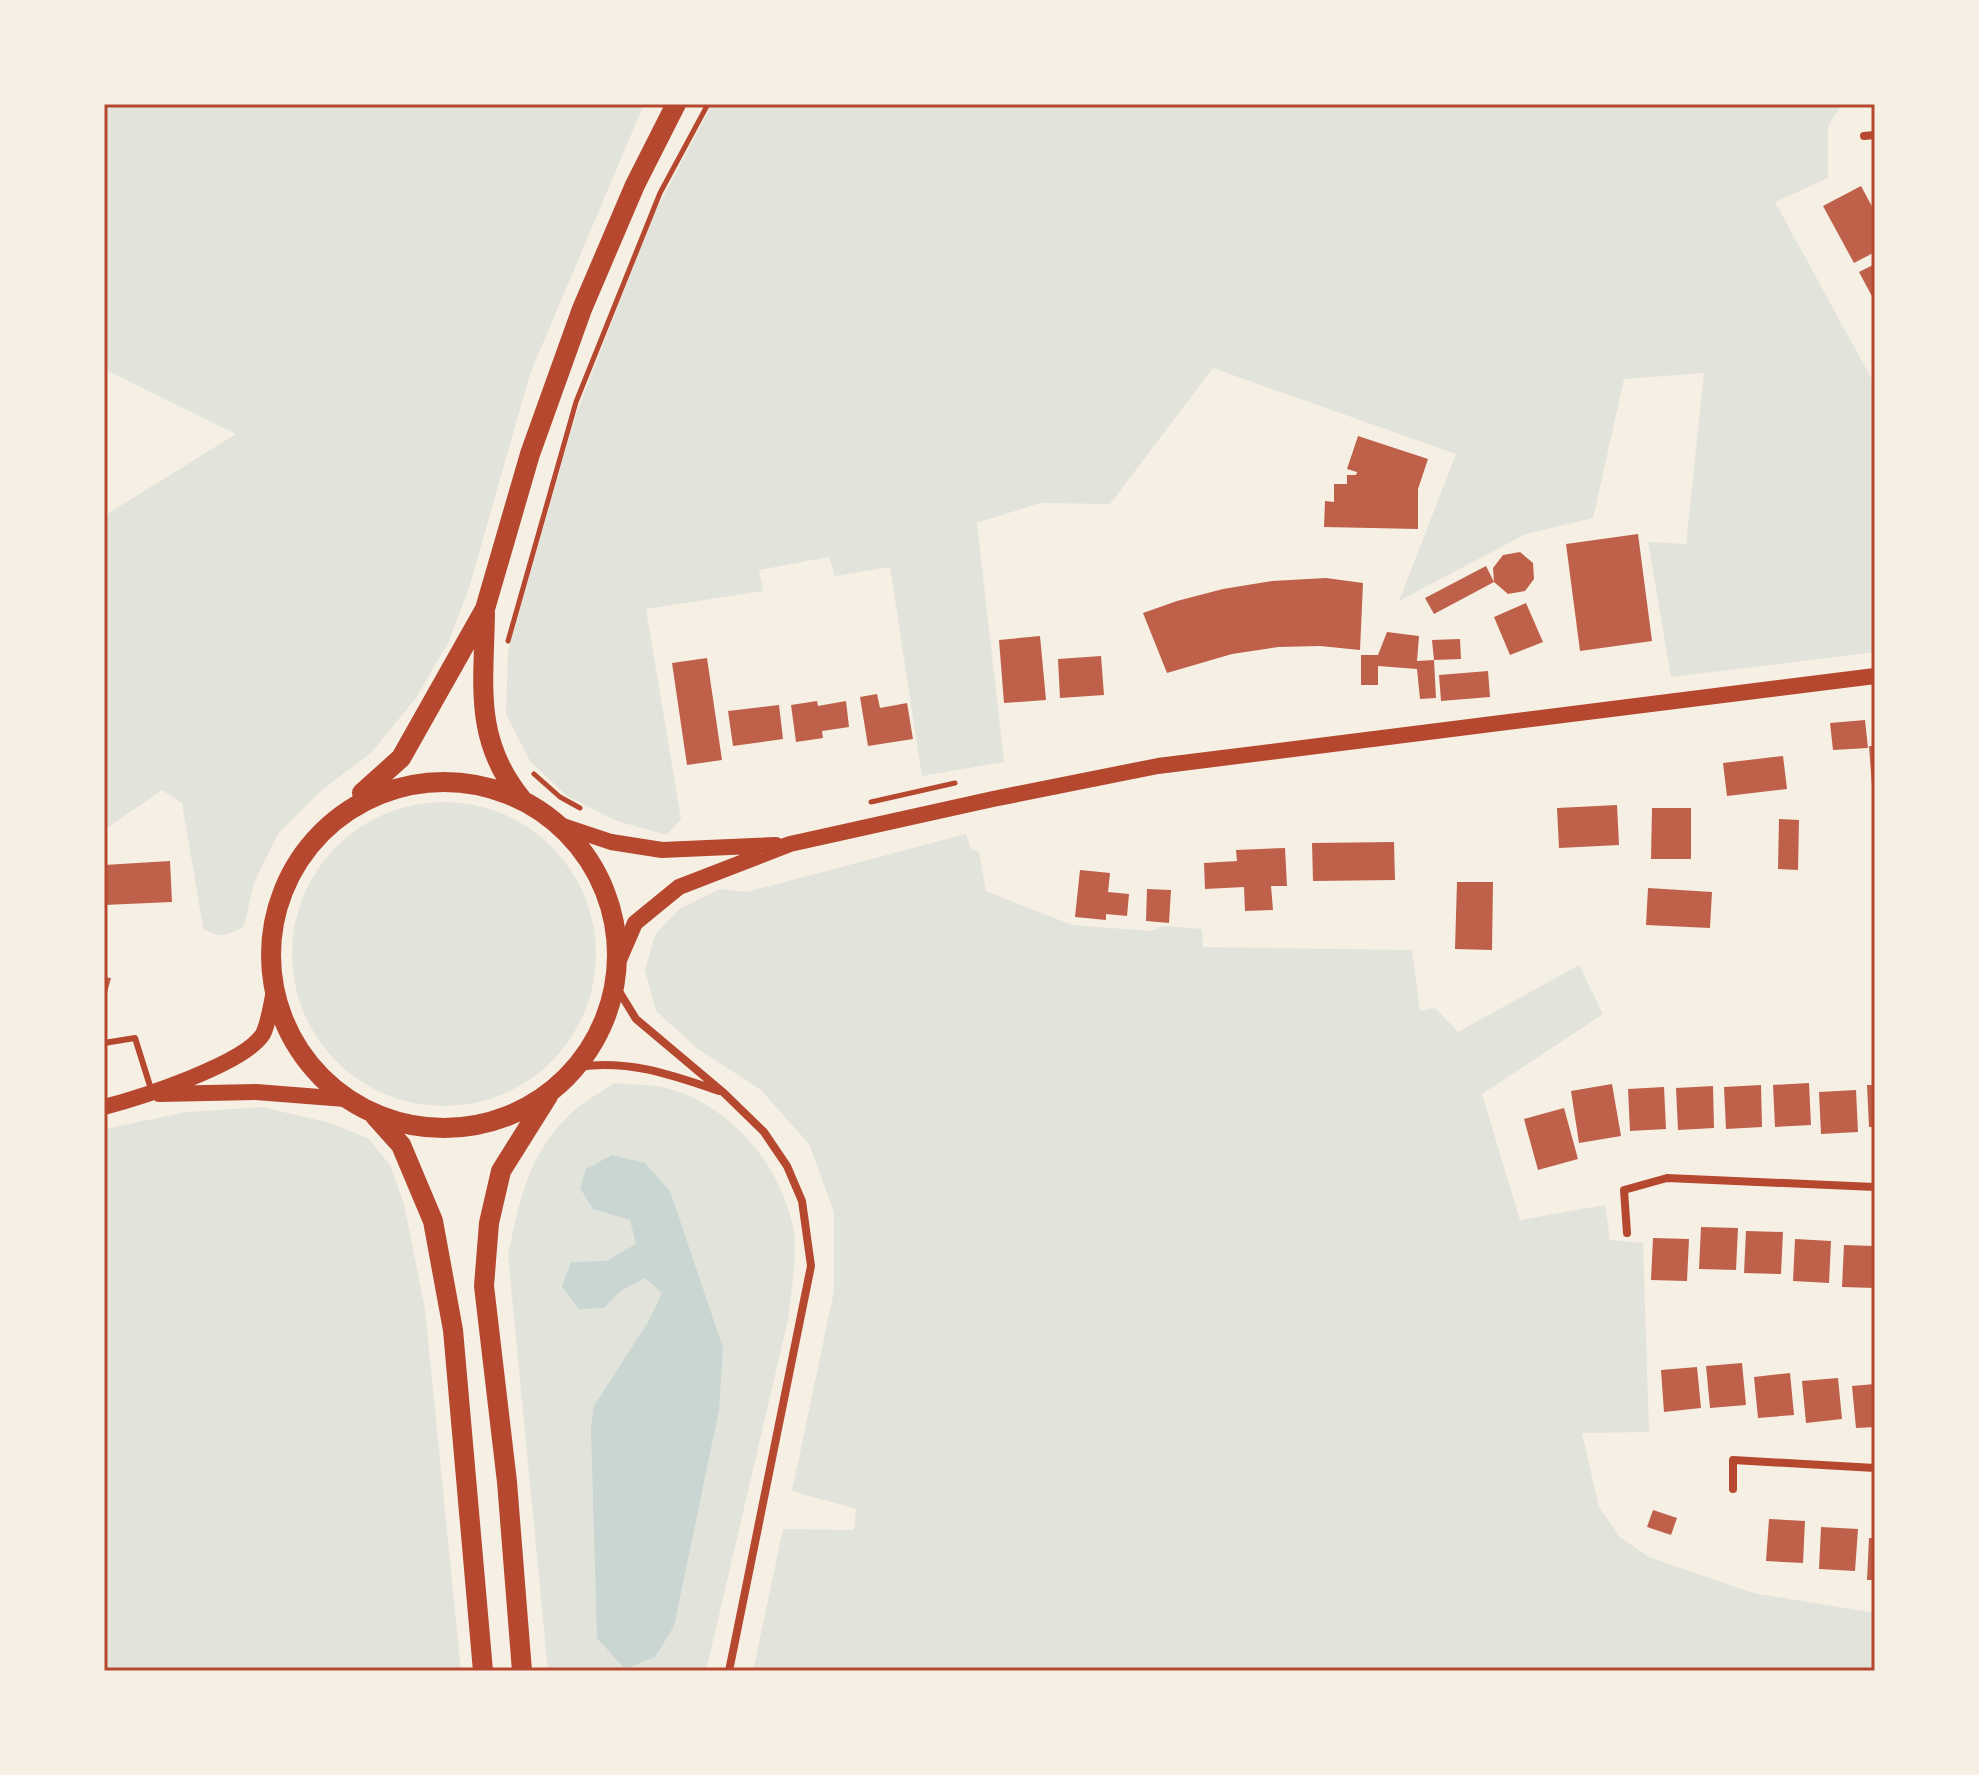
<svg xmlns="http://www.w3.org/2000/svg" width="1979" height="1775" font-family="'Open Sans',sans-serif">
  <rect width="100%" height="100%" fill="#f6efe4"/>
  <!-- green -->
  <path fill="#e2e4dc" d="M 104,104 L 644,104 L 530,374 L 470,585 L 448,643 L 416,698 L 371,753 L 322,790 L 278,834 L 254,883 L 244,926 C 229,936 217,939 203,928 L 182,803 L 162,790 L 104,830 L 104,516 L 236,434 L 104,369 Z
    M 712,104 L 1842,104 L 1828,126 L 1828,178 L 1775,202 L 1875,385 L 1875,652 L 1671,677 L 1648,542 L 1686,544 L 1704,373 L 1624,379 L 1593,518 L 1526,534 L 1399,601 L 1456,454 L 1213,368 L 1110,504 L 1040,503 L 977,523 L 1004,762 L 922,776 L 890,567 L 835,576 L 829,557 L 759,570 L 763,591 L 646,609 L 681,819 L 667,835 L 617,821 L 567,796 L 530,761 L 506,714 L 508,651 L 575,417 L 653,216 Z
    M292 954a152 152 0 1 1 304 0a152 152 0 1 1-304 0Z
    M 966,834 L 971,849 L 979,852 L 986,891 L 1072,925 L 1151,931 L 1163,926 L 1202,929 L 1203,947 L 1412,950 L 1420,1011 L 1435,1008 L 1458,1032 L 1579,965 L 1603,1014 L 1482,1094 L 1520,1220 L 1605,1205 L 1610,1240 L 1643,1243 L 1649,1432 L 1582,1433 L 1599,1507 L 1620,1537 L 1649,1557 L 1753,1593 L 1875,1613 L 1875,1671 L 753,1671 L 783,1529 L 854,1530 L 856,1509 L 792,1491 L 834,1291 L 834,1212 L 809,1144 L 761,1090 L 698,1049 L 656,1011 L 645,970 L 655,935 L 679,909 L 720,889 L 747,892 Z
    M 614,1083 C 630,1085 647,1084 663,1087 C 727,1103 776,1158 792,1222 C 799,1248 791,1293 788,1320 L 706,1671 L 548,1671 L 508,1256 C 519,1202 527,1157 568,1116 C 581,1103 599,1094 614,1083 Z
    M 262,1107 L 330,1123 L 368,1138 L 390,1165 L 404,1204 L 425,1309 L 461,1671 L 104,1671 L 104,1129 L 187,1112 Z"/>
  <!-- water -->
  <path fill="#c9d6d2" d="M 612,1155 L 645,1163 L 670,1191 L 723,1348 L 719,1410 L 674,1626 L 655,1657 L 625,1669 L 597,1638 L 591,1429 L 594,1406 L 648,1322 L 662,1293 L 645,1278 L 620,1291 L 604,1308 L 579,1309 L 562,1287 L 571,1262 L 606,1261 L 636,1244 L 630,1220 L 593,1209 L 580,1188 L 586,1169 Z"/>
  <!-- building -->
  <path fill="#bf614a" d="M 1861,186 L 1875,212 L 1875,252 L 1854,263 L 1823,206 Z
    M 1875,264 L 1875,302 L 1859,272 Z
    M 1358,436 L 1428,459 L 1418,489 L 1418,529 L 1324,527 L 1325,501 L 1334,502 L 1334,484 L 1347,484 L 1347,475 L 1356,475 L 1357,472 L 1347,469 Z
    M 1638,534 L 1652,641 L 1580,651 L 1566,544 Z
    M 1520,552 L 1533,563 L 1534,579 L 1525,591 L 1508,594 L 1494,582 L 1434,614 L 1425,598 L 1486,566 L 1494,582 L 1493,568 L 1503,555 Z
    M 1326,578 L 1363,583 L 1360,650 L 1320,646 L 1278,647 L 1232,654 L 1167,673 L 1143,613 L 1177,601 L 1223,589 L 1272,581 Z
    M 1526,603 L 1543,642 L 1510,655 L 1494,617 Z
    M 1387,632 L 1419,636 L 1417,661 L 1434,660 L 1432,640 L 1460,639 L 1461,659 L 1434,660 L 1436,698 L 1420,699 L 1417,669 L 1378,666 L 1378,685 L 1361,685 L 1361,655 L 1378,655 Z
    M 1040,636 L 1046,700 L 1004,703 L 999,640 Z
    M 1101,656 L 1104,695 L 1060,698 L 1058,659 Z
    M 707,658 L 722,760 L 687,765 L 672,663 Z
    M 1488,671 L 1490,697 L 1441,701 L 1439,675 Z
    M 877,694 L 880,708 L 907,703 L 913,739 L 868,746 L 860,697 Z
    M 817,701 L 818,706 L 846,701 L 849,727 L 822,731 L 823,738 L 796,742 L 791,705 Z
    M 779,705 L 783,739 L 733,746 L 728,711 Z
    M 1865,720 L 1868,748 L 1833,750 L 1830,723 Z
    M 1869,746 L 1875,746 L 1875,800 L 1873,800 Z
    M 1783,756 L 1787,789 L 1727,796 L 1723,763 Z
    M 1617,805 L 1619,845 L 1559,848 L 1557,808 Z
    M 1652,808 L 1691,808 L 1691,859 L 1651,859 Z
    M 1779,819 L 1799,820 L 1798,870 L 1778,869 Z
    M 1394,842 L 1395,880 L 1313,881 L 1312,843 Z
    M 1285,848 L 1287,886 L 1271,886 L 1273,910 L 1245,911 L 1244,887 L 1205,889 L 1204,863 L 1237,861 L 1236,850 Z
    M 170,861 L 172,902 L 104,905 L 104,865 Z
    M 1080,870 L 1110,873 L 1108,892 L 1129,894 L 1127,916 L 1106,914 L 1106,920 L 1075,917 Z
    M 1457,882 L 1493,882 L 1492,950 L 1455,949 Z
    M 1648,888 L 1712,892 L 1710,928 L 1646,925 Z
    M 1147,889 L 1171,890 L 1169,923 L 1146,921 Z
    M 104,977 L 111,978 L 105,1000 L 104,999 Z
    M 1809,1083 L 1811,1125 L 1775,1127 L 1773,1085 Z
    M 1612,1084 L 1621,1136 L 1579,1143 L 1571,1091 Z
    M 1761,1085 L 1762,1127 L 1726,1129 L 1724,1087 Z
    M 1867,1085 L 1875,1085 L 1875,1127 L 1869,1127 Z
    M 1713,1086 L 1714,1128 L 1678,1130 L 1676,1088 Z
    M 1664,1087 L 1666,1129 L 1630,1131 L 1628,1089 Z
    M 1856,1090 L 1858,1132 L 1821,1134 L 1819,1092 Z
    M 1564,1108 L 1578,1159 L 1538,1170 L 1524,1119 Z
    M 1701,1227 L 1738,1228 L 1736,1270 L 1699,1269 Z
    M 1746,1231 L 1783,1232 L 1781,1274 L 1744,1273 Z
    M 1653,1238 L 1689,1239 L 1687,1281 L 1651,1280 Z
    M 1795,1239 L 1831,1241 L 1829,1283 L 1793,1281 Z
    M 1844,1245 L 1875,1246 L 1875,1288 L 1842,1287 Z
    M 1742,1363 L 1746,1405 L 1710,1408 L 1706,1366 Z
    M 1697,1367 L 1701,1408 L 1664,1412 L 1661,1370 Z
    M 1790,1373 L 1794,1415 L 1758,1418 L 1754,1377 Z
    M 1838,1378 L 1842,1419 L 1806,1423 L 1802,1381 Z
    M 1875,1384 L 1875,1427 L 1856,1428 L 1852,1386 Z
    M 1653,1510 L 1677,1518 L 1671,1535 L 1647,1527 Z
    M 1769,1519 L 1805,1521 L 1803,1563 L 1766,1561 Z
    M 1821,1527 L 1858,1529 L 1855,1571 L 1819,1569 Z
    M 1869,1538 L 1875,1538 L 1875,1580 L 1867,1580 Z"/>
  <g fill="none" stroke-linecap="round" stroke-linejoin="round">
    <!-- path -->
    <path stroke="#b5482f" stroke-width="5" d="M 508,641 L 576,402 L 660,193 L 708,104
      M 534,774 L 560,797 L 580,808
      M 871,802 L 955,783"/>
    <!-- service -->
    <path stroke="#b5482f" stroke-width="6" d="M 104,1043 L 135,1038 L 151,1089"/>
    <!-- minor -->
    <path stroke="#b5482f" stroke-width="8" d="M 1864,136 L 1875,135
      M 617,988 L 636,1019 L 724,1093 L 764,1132 L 787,1166 L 802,1201 L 811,1266 L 729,1671
      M 578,1067 C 628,1059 672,1075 719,1091
      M 1627,1233 L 1624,1190 L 1667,1178 L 1875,1187
      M 1733,1489 L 1733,1460 L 1875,1468"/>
    <!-- secondary -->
    <path stroke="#b5482f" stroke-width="16" d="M 560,825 L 611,842 L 662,850 L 776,845
      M 619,960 L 635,923 L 679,887 L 790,844 L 993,799 L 1158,766 L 1875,676
      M 159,1094 L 256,1092 L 345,1099
      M 104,1107 C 139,1098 245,1064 263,1034 C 269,1022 271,1004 274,991"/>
    <!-- primary -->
    <path stroke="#b5482f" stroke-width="20" d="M 485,613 C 484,684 473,739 521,798
      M271 955a173 173 0 1 1 346 0a173 173 0 1 1-346 0Z
      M 362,793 L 401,758 L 485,609 L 530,454 L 582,309 L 635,185 L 676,104
      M 375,1116 L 401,1145 L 433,1221 L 453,1330 L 483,1671
      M 522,1671 L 507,1482 L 484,1286 L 489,1223 L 501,1171 L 548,1096"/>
  </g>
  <!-- border -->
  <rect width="1979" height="1775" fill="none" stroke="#f6efe4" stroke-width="212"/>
  <rect x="106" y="106" width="1767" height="1563" fill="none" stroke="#b5482f" stroke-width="3"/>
</svg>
